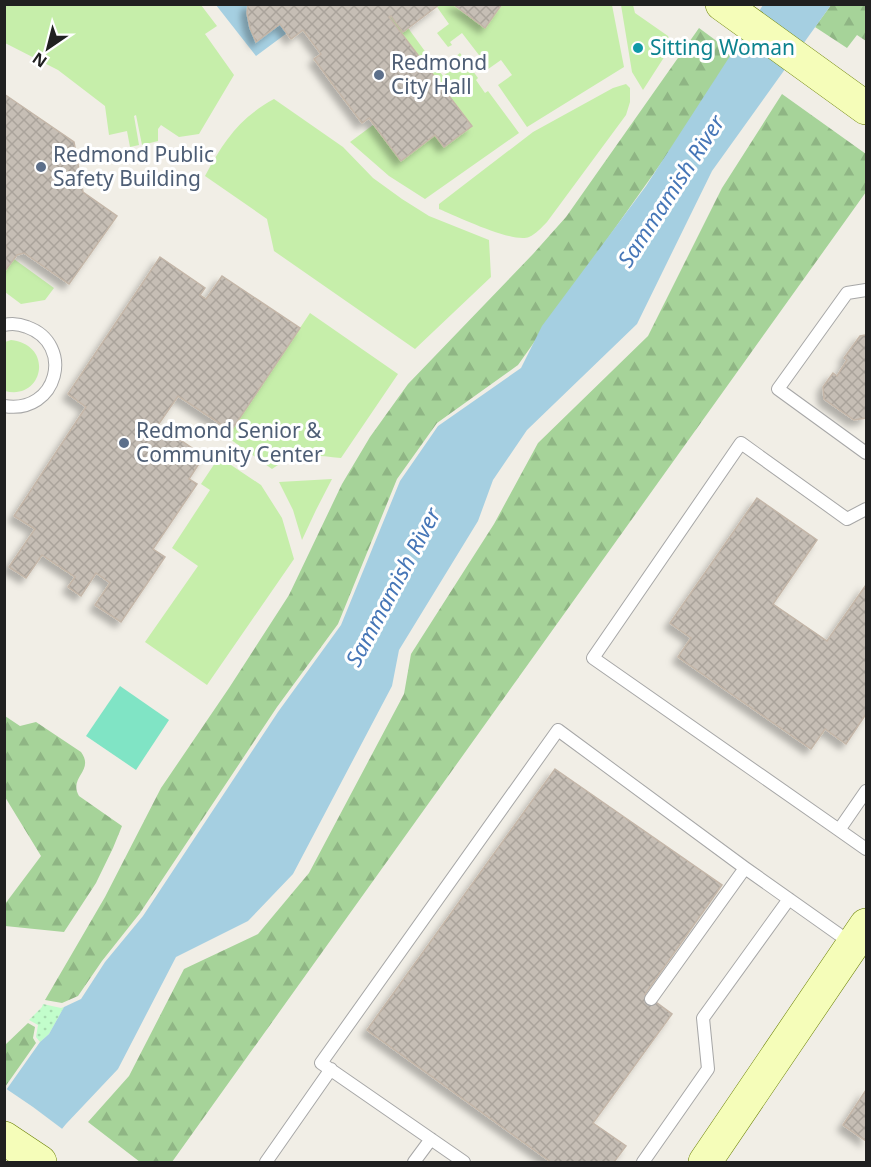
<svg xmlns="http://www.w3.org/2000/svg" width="871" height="1167" font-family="'Noto Sans',sans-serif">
  <defs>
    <pattern id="forest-firs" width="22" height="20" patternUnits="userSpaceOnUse" patternTransform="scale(1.5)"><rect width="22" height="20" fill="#a6d399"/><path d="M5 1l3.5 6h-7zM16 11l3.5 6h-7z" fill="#8fb584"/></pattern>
    <pattern id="park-dots" width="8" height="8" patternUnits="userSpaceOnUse" patternTransform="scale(1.5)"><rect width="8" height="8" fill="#c2fdcb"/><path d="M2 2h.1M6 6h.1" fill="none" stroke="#a6d9ae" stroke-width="1.8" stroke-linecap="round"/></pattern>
    <pattern id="building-cross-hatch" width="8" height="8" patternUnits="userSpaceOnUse" patternTransform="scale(1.5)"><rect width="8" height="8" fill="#c6beb5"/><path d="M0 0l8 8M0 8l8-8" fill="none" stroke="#aaa39b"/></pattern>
    <filter id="shadow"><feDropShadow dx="-5.5" dy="5.5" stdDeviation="3" flood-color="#0004"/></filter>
  </defs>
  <rect width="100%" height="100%" fill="#f1eee6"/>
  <!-- grass -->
  <path fill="#c6eeaa" d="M 4,5 L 201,5 L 217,26 L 205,34 L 234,75 L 199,134 L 179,137 L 161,125 L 158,129 L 158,141 L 142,145 L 136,115 L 134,116 L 139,145 L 130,147 L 127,131 L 109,135 L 105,106 L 58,70 L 5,43 Z
    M 440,5 L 453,5 L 485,28 L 502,5 L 612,5 L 624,67 L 527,127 L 498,85 L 512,75 L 501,60 L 484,72 L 477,63 L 482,59 L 462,33 L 450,42 L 452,45 L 448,47 L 437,33 L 449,24 L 437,7 Z
    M 621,5 L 633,5 L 635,13 L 668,36 L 670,41 L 670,48 L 643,90 L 632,72 Z
    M 391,16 L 403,32 L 408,28 L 443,76 L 460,64 L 455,57 L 460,53 L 478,78 L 476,80 L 485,93 L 488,91 L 519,133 L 425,199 L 389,176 L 350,142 L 373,125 L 401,161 L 435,135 L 444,147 L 472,126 L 389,17 Z
    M 626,84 L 630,88 L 630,102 L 626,115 L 547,222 C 542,227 536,234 529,237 C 514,244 456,216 439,209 L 439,204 L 533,132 L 613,88 Z
    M 274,99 L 343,147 L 373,178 L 402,199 L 429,216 L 489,240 L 491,277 L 415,349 L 274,251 L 267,219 L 205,176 C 223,142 239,118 274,99 Z
    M 14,259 L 54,288 L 45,300 L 21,304 L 5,292 L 5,272 Z
    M 310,313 L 398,374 L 341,458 C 313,455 296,451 272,469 L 227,437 Z
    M 11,340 C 55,345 43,401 5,391 L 5,342 Z
    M 219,457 L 261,485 L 282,518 L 294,559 L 207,685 L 145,642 L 198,566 L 172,548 L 210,490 L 201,484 Z
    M 332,479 L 316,510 L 302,540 L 293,510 L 279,482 Z"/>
  <!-- forest -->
  <path fill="url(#forest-firs)" d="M 831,5 L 866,5 L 866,41 L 857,35 L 847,48 L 815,27 Z
    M 699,28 L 737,56 L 518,365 L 437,423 L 397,479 L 338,624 L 277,707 L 140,913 L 102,961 L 78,996 L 62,1003 L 45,1000 L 105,897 L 161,788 L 229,688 L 289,595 L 342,484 L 370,437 L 408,384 L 533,254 L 566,217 Z
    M 782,94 L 866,154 L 866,192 L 172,1162 L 140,1162 L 88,1122 L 129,1076 L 184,969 L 258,934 L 309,873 L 404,694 L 411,654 L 494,524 L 538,443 L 648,336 L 722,188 Z
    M 5,716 L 20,726 L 36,722 L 81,752 C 95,771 68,777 79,796 L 122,826 L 113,848 L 96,883 L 64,932 L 5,926 L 5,904 L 41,856 L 5,797 Z
    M 28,1023 L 35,1027 L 33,1038 L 36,1043 L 5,1087 L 5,1045 Z"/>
  <!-- park -->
  <path fill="url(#park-dots)" d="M 43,1004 L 61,1008 L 64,1007 L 49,1034 L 40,1042 L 36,1037 L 38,1025 L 29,1020 L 42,1007 Z"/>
  <!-- pitch -->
  <path fill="#80e4c5" d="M 120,686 L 169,720 L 136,770 L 86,736 Z"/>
  <!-- water -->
  <path fill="#a5cfe1" d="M 216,5 L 248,5 C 247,19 251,29 256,42 L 280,24 L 287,33 L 256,56 Z
    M 763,5 L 831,5 L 712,171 L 637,324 L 527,430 L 493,480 L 478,521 L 399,650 L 392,686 L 293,874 L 248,921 L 176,957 L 118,1069 L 66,1124 L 35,1162 L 5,1162 L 4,1093 L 40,1042 L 49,1034 L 64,1007 L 81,999 L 105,962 L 143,916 L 278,712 L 341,625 L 400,481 L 438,426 L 521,368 L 542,326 L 646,186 Z"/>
  <!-- pier -->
  <path fill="#f1eee6" d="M 5,1088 L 33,1107 L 65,1131 L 39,1162 L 4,1162 Z"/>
  <!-- building -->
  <path fill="url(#building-cross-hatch)" stroke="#c4b6a8" stroke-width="1.5" filter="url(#shadow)" d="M 248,4 L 440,4 L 403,32 L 391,16 L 389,17 L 472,126 L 444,147 L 435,135 L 401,161 L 369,118 L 362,123 L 337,90 L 314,59 L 321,54 L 303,30 L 291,39 L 280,24 L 256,42 L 250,28 L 247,13 Z
    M 453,4 L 502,4 L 485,28 Z
    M 4,94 L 74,142 L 83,192 L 117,216 L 69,284 L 24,253 L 17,255 L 4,272 L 4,250 L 6,248 L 5,243 L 4,245 Z
    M 160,257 L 205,288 L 200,295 L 206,299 L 222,276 L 300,328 L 231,431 L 178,396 L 158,425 L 204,456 L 189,479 L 197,484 L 153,549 L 165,557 L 121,622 L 95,605 L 110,583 L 96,573 L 81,596 L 68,587 L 75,577 L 42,555 L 26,578 L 9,567 L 35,529 L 14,516 L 86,407 L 68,394 Z
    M 866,335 L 866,418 L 854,420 L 824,399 L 823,387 L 833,373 L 837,376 L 847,360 L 844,358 L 860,336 Z
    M 757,498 L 817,540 L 773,604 L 827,641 L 866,585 L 866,714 L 846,744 L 825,729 L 811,749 L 678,657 L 691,638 L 670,623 Z
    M 555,769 L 722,885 L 645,994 L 672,1014 L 593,1123 L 626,1146 L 614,1162 L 551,1162 L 367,1030 Z
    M 866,1090 L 866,1141 L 843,1125 Z"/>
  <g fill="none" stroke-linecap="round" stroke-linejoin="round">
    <defs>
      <path id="lane" d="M 866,290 L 847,293 L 778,389 L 866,453
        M 4,325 C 12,323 20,324 27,327 C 75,344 58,415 4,406
        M 866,509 L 847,519 L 741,443 L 593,658 L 839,830 L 866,791
        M 839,830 L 866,849
        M 651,999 L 745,868
        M 266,1162 L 331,1069
        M 414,1162 L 431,1139
        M 464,1162 L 321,1063 L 558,730 L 745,868 L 851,943
        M 643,1162 L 708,1069 L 703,1018 L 789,899"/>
      <path id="secondary" d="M 722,4 L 866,108
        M 4,1138 L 40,1162
        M 705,1162 L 866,925"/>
    </defs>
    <!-- lane casing -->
    <use href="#lane" stroke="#a7a7a7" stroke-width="14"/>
    <!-- secondary casing -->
    <use href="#secondary" stroke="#687f00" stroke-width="34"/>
    <!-- lane -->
    <use href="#lane" stroke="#fff" stroke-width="12"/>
    <!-- secondary -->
    <use href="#secondary" stroke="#f5fdb9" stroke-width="33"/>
  </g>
  <!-- markers -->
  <circle fill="#0f9aa8" stroke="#fff" stroke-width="2" cx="638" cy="48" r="6"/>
  <g fill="#5c6f8a" stroke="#fff" stroke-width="2">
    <circle cx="379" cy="75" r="6"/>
    <circle cx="41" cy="167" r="6"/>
    <circle cx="124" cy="443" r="6"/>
  </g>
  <g text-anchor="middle" stroke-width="6" stroke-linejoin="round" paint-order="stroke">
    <!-- culture labels -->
    <g font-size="21" fill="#0d838f" stroke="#fff" text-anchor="start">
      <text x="650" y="55">Sitting Woman</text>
    </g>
    <!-- service labels -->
    <g font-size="21" fill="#4e5e75" stroke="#fff" text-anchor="start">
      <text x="391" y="70">Redmond<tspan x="391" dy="24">City Hall</tspan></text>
      <text x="53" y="162">Redmond Public<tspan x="53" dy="24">Safety Building</tspan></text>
      <text x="136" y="438">Redmond Senior &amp;<tspan x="136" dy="24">Community Center</tspan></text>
    </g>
    <!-- water labels -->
    <g font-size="22" font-style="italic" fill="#4676b7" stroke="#fff">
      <text transform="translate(671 191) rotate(-57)" y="8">Sammamish River</text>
      <text transform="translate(393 587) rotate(-62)" y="8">Sammamish River</text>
    </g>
  </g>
  <!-- border -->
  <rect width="871" height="1167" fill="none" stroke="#202020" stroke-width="12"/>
  <!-- north arrow -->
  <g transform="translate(48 48) rotate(215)" stroke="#ffffff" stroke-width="4.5" paint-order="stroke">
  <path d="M0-4.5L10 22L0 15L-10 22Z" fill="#202020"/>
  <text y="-9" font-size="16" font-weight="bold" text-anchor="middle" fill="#202020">N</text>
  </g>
</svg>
